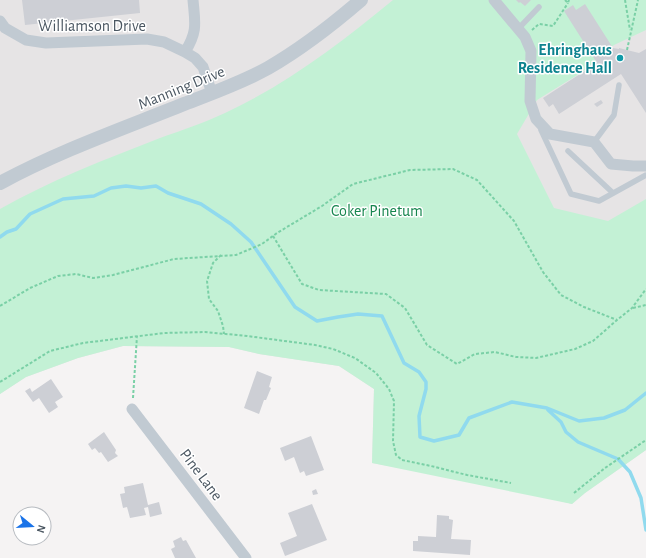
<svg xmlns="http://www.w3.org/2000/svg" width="646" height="558" font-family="'Alegreya Sans',sans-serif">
  <rect width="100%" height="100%" fill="#f5f3f3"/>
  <!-- education -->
  <path fill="#e6e4e5" d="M 0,0 L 646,0 L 646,450 L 585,493 L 572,504 L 506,487 L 372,463 L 374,389 L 339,366 L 259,354 L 229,347 L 123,346 L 78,358 L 26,377 L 0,394 Z"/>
  <!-- green -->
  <path fill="#c3f1d5" d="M 393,0 L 646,0 L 646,30 L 614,45 L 587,69 L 537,100 L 517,134 L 554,208 L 608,221 L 646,199 L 646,450 L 585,493 L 572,504 L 372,463 L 374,389 L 339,366 L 259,354 L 229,347 L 123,346 L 78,358 L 26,377 L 0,394 L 0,209 C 51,180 106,159 160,138 C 182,130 204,123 225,113 C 289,83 339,44 393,0 Z"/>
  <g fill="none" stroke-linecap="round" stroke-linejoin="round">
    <!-- stream -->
    <path stroke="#90daee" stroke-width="3.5" d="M 0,237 L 7,232 L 16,229 L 30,214 L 63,199 L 94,196 L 111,188 L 126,186 L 141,188 L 156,186 L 168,193 L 201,204 L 231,224 L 251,242 L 295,307 L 317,321 L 338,317 L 358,314 L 382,316 L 404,363 L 419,372 L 426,382 L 426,389 L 419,416 L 420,437 L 434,441 L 459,435 L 469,418 L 512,402 L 547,408 L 579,421 L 604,418 L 625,410 L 646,393
      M 548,410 L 561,422 L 566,432 L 578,442 L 618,459 L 630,472 L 641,498 L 646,530"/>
  </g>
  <!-- building -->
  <path fill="#cdcfd5" d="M 22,0 L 139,0 L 140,13 L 25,25 Z
    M 516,0 L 531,0 L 525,6 L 520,2 L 519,3 Z
    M 585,4 L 613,48 L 619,49 L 619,48 L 639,53 L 646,49 L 646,113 L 621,74 L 559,114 L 553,104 L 549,107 L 543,98 L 597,63 L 564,11 L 573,5 L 576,10 Z
    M 601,100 L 603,103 L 597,107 L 594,104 Z
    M 257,371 L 272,377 L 269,387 L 271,388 L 266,400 L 264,400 L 259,414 L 244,408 Z
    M 51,379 L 63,397 L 55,402 L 58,407 L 49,413 L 39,398 L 33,402 L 25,391 L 30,388 L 32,392 Z
    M 104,432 L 116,450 L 115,453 L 118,456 L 108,462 L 101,452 L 99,453 L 95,448 L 92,450 L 88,444 Z
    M 311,436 L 324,470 L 306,476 L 304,471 L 300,473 L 294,457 L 285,461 L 280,448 Z
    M 143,483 L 148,505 L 159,502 L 162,514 L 150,517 L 148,507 L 144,508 L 146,515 L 130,518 L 127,507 L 123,508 L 120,494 L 125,493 L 124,487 Z
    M 316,489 L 318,494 L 313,495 L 312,491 Z
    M 312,504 L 327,540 L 285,556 L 280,543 L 297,536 L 288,513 Z
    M 437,515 L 449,516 L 449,519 L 453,520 L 451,539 L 471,540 L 470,555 L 413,551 L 413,541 L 418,541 L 418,536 L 436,537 Z
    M 181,537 L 183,541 L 186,540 L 196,558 L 175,558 L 171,549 L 175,547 L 173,541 Z"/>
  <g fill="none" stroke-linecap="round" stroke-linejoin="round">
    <!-- path -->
    <path stroke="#7ad0a6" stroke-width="2" stroke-dasharray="3 2" stroke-linecap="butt" d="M 565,0 L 568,3 L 569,0
      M 625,0 L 630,30
      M 532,30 L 539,24 L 553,26 L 568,3
      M 627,50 L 638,0
      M 273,236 L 302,284 L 319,290 L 386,294 L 405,308 L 427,345 L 457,364 L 475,354 L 495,352 L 516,357 L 536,358 L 575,349 L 593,341 L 617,320 L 632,308 L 646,289
      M 221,255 L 213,263 L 207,281 L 209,299 L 218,311 L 223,326 L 224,334
      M 0,306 L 30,288 L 58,276 L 76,274 L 93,278 L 113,275 L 174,259 L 236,255 L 262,244 L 277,233 L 322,206 L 353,184 L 410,170 L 453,169 L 477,180 L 514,221 L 543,272 L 561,295 L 584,307 L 617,320
      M 633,308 L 646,305
      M 0,382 L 50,351 L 83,343 L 164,333 L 205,332 L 247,336 L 315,345 L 333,349 L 355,358 L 376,373 L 389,389 L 394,401 L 393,441 L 396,455 L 402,460 L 431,466 L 467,475 L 511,483
      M 133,398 L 137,336
      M 574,493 L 605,468 L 646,440"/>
    <!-- service -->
    <path stroke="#c1cad2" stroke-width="5.5" d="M 518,29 L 539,7
      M 541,130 L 571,194 L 599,201 L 646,175
      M 594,142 L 614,115 L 619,85
      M 568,151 L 613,193"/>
    <!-- minor -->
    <path stroke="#c1cad2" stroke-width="11" d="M 494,0 L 525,37 L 531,51 L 530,101 L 536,119 L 550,134 L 594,142 L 611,164 L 633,166 L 646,166
      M 0,21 L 5,28 L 26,40 L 46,43 L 147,39 L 164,42 L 185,52 L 195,58 L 203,67 L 212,93
      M 185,52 C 198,31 195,23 193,0
      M 132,409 L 246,558"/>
    <!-- tertiary -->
    <path stroke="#c1cad2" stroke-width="14" d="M 0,183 C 59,151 122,129 184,104 C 212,93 241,83 268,68 C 301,49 332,25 361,0"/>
  </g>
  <!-- markers -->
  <circle fill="#0f9aa8" stroke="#fff" stroke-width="1.5" cx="620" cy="58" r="4"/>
  <g text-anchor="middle" stroke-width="3" stroke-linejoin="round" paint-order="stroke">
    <!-- street labels -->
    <g font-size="16" fill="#4a5661" stroke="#fff">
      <text x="92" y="31">Williamson Drive</text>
      <text transform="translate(181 87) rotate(-22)" y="6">Manning Drive</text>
      <text transform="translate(202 474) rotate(53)" y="6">Pine Lane</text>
    </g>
    <!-- culture labels -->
    <g font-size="16" font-weight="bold" fill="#0d838f" stroke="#fff" text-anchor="end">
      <text x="612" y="55">Ehringhaus<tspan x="612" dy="18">Residence Hall</tspan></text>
    </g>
    <!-- park labels -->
    <g font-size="16" fill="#17864f" stroke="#fff">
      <text x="377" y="216">Coker Pinetum</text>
    </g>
  </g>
  <!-- north arrow -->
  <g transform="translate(32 526) rotate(108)"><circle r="19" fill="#ffffff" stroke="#b7bbc0"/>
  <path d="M0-3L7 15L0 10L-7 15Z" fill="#1a73e8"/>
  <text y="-6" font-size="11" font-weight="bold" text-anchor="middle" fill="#4a5661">N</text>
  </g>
</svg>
